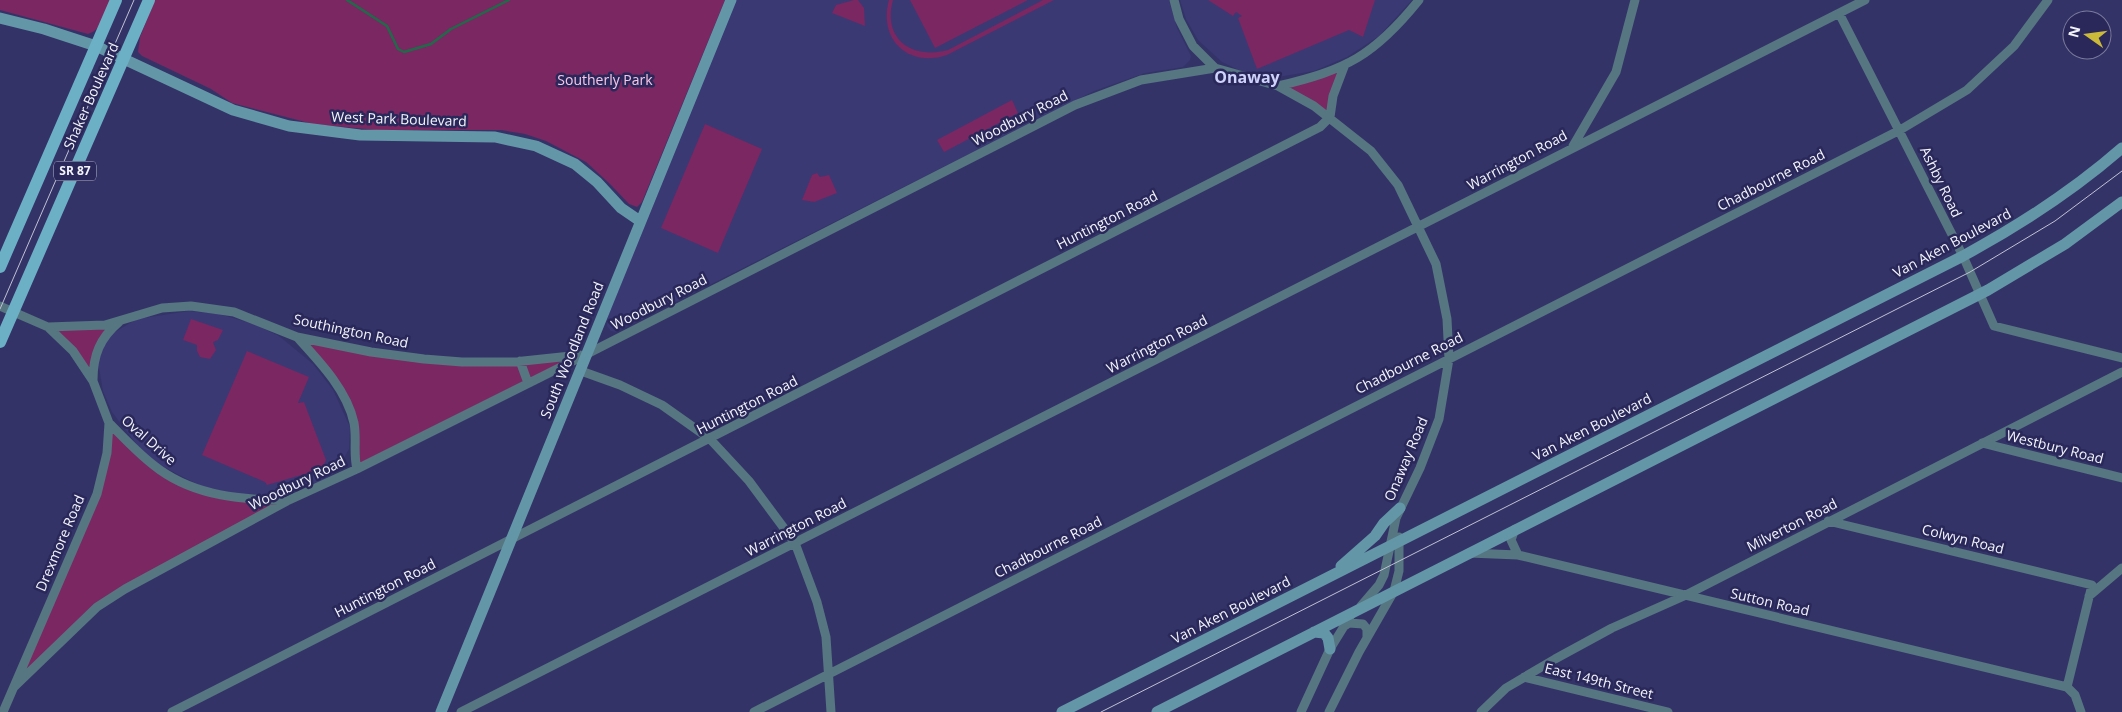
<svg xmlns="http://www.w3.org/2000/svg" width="2122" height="712" font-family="'Open Sans',sans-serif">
  <rect width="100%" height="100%" fill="#333367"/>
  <!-- built -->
  <path fill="#3a3974" d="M 737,0 L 1169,0 L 1177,28 L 1191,56 L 1190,60 L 1183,67 L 1145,73 L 1094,91 L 616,332 L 611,331 L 607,326 L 608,316 Z
    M 1180,0 L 1412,0 L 1379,36 L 1347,57 L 1314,71 L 1278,77 L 1260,77 L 1247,74 L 1222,62 L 1198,40 L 1186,19 Z
    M 189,311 L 219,314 L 254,324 L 279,336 L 313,364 L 333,390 L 350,427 L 349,449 L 337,471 L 321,482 L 293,492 L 264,495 L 233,494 L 199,485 L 175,473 L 157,463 L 137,445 L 112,412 L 103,391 L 99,368 L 99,357 L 104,344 L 115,332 L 137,319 Z"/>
  <!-- green -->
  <path fill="#7a2762" d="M 0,0 L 111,0 C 106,12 102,30 88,34 L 0,10 Z
    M 155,0 L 725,0 L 642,202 L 637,207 L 629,204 L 610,184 L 586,162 L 546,141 L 525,134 L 501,130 L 376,130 L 313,124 L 232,103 L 211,89 L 142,56 L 138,52 L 140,37 Z
    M 854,0 L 858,0 L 864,8 L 865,26 L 832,13 L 836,5 Z
    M 889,0 L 893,0 C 882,39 912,60 948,50 L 1043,0 L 1054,0 L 947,55 C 908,68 878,39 889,0 Z
    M 910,0 L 1028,0 L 935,48 Z
    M 1208,0 L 1375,0 L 1363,37 L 1349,30 L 1257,69 L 1238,18 L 1242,16 L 1236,12 L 1233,16 Z
    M 1344,67 L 1330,117 L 1278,86 Z
    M 1012,100 L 1018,113 L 944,152 L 937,140 Z
    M 705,124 L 762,149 L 718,253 L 661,228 Z
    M 817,173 L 820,177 L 829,175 L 837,193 L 814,202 L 802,200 L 812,175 Z
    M 191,319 L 223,330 L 218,340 L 213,342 L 216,350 L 210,359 L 200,357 L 197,351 L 197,345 L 183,340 Z
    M 120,320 L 104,336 L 93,381 L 48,327 Z
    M 297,337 L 462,362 L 587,354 L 357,469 L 355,440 L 346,402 Z
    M 247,351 L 309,377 L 298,403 L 304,402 L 326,460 L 322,469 L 267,485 L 265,482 L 202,455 Z
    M 109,423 L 148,461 L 198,489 L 287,501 L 97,607 L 14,687 L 97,494 Z"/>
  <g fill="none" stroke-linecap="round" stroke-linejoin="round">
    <!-- stream -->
    <path stroke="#206a4a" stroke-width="2.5" d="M 347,0 L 387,26 L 398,49 L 404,52 L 431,44 L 451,29 L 509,0"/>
    <!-- street -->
    <path stroke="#567681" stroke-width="9" d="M 1174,0 L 1179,19 L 1193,46 L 1215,68 L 1278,86 L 1314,106 L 1371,151 L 1398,185 L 1436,264 L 1447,319 L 1449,359 L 1439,419 L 1420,468 L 1396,518 L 1384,575 L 1379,585 L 1361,606
      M 1840,15 L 1963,256 L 1994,326 L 2122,358
      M 1278,86 C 1346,70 1374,56 1419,0
      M 1330,117 L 1333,96 L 1344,67
      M 1573,146 L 1616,72 L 1635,0
      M 0,306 L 48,327 L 105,325 L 162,308 L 191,306 L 234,312 L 297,337 L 371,352 L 424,359 L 462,362 L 514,362 L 580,355
      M 297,337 C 319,361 347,390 354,423 C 357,439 353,454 357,469
      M 520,361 L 528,383
      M 581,371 L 620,385 L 662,405 L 710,439 L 749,481 L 795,543 L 817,602 L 826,637 L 831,712
      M 93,380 C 93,355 100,338 119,322
      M 109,423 C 125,439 141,457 160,470 C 198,497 242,499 287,501
      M 1982,443 L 2122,478
      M 1828,521 L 2092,585 L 2067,687 L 2075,695 L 2081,712
      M 1515,529 L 1511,540 L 1518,555
      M 1469,553 L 1518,555 L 2067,687
      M 2089,596 L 2122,568
      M 1343,627 L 1349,623 L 1363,624 L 1367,629 L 1367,637
      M 1524,677 L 1668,712
      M 14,687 L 97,607 L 125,589 L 287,501 L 357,469 L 587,354 L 1075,105 L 1141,80 L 1215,68
      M 3,712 L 97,494 L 107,453 L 109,423 L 93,381 L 73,351 L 48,327
      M 172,712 L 1320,127 L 1330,117
      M 461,712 L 1865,0
      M 754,712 L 1900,130 L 1967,90 L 2014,46 L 2048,0
      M 1301,712 L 1330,649 L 1351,615
      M 1329,712 L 1359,652 L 1394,591 L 1399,571 L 1399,537
      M 1481,712 L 1506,688 L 1555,659 L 1612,628 L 1684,596 L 2122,372"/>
    <!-- secondary -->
    <path stroke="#6397a8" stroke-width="11" d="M 0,18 L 44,29 L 96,46 L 233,110 L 289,126 L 360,135 L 495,137 L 536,146 L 575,164 L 597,182 L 621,208 L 640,221
      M 1341,566 L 1375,536 L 1384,523 L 1400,508
      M 1314,632 L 1324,633 L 1328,638 L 1330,649
      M 441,712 L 731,0
      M 1062,712 L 1963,256 C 2020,225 2073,191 2122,148
      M 1157,712 L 1988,290 L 2065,244 L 2122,202"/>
    <!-- primary -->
    <path stroke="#6cb0c6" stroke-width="12" d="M 0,267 L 116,0
      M 0,342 L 149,0"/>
    <!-- tram -->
    <path stroke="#c0c1d3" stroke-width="1" d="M 0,309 L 134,0
      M 1101,712 L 1970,272 L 2055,221 L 2122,171"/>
  </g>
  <g text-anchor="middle" stroke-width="5" stroke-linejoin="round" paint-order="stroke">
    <!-- shield labels -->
    <rect fill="#2a285b" stroke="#b7b7ca" stroke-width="1" x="54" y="161.5" width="42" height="19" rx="4"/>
    <g font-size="12" font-weight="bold" fill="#f3f4fa">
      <text x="75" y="175">SR 87</text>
    </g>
    <!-- park labels -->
    <g font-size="14" fill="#f9c6e5" stroke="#2a285b">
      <text x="605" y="85">Southerly Park</text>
    </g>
    <!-- street labels -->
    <g font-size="14" fill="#f3f4fa" stroke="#2a285b">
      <text transform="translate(91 96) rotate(-66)" y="5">Shaker Boulevard</text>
      <text transform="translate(1020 118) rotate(-27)" y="5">Woodbury Road</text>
      <text transform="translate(399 119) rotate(2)" y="5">West Park Boulevard</text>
      <text transform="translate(1517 160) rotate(-28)" y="5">Warrington Road</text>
      <text transform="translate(1771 180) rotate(-27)" y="5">Chadbourne Road</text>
      <text transform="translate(1941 182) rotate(64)" y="5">Ashby Road</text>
      <text transform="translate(1107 220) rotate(-27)" y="5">Huntington Road</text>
      <text transform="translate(1952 243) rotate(-28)" y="5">Van Aken Boulevard</text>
      <text transform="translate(659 302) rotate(-27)" y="5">Woodbury Road</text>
      <text transform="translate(351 331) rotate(12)" y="5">Southington Road</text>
      <text transform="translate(1157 344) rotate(-27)" y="5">Warrington Road</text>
      <text transform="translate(572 350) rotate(-68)" y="5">South Woodland Road</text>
      <text transform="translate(1409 363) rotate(-27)" y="5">Chadbourne Road</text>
      <text transform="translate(747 405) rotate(-27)" y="5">Huntington Road</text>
      <text transform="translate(1592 427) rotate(-27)" y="5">Van Aken Boulevard</text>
      <text transform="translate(149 440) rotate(41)" y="5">Oval Drive</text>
      <text transform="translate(2055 447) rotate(14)" y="5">Westbury Road</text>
      <text transform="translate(1406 459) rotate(-67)" y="5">Onaway Road</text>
      <text transform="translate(297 483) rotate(-26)" y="5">Woodbury Road</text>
      <text transform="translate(1792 525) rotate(-27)" y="5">Milverton Road</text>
      <text transform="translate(796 527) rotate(-27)" y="5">Warrington Road</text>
      <text transform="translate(1963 539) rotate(14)" y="5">Colwyn Road</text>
      <text transform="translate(60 543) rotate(-67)" y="5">Drexmore Road</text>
      <text transform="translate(1048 547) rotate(-27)" y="5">Chadbourne Road</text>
      <text transform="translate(385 588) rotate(-27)" y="5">Huntington Road</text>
      <text transform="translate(1770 602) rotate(13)" y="5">Sutton Road</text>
      <text transform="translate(1231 610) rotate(-27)" y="5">Van Aken Boulevard</text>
      <text transform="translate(1599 681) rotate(14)" y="5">East 149th Street</text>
    </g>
    <!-- quarter labels -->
    <g font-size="16" font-weight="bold" fill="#cfd3fa" stroke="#2a285b">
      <text x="1247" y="83">Onaway</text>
    </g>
  </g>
  <!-- north arrow -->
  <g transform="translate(2087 35) rotate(284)"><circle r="24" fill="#2a285b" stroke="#7a7a9b"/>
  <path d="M0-4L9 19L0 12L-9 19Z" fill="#cbba39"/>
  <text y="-8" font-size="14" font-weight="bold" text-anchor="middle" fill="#f3f4fa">N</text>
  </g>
</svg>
